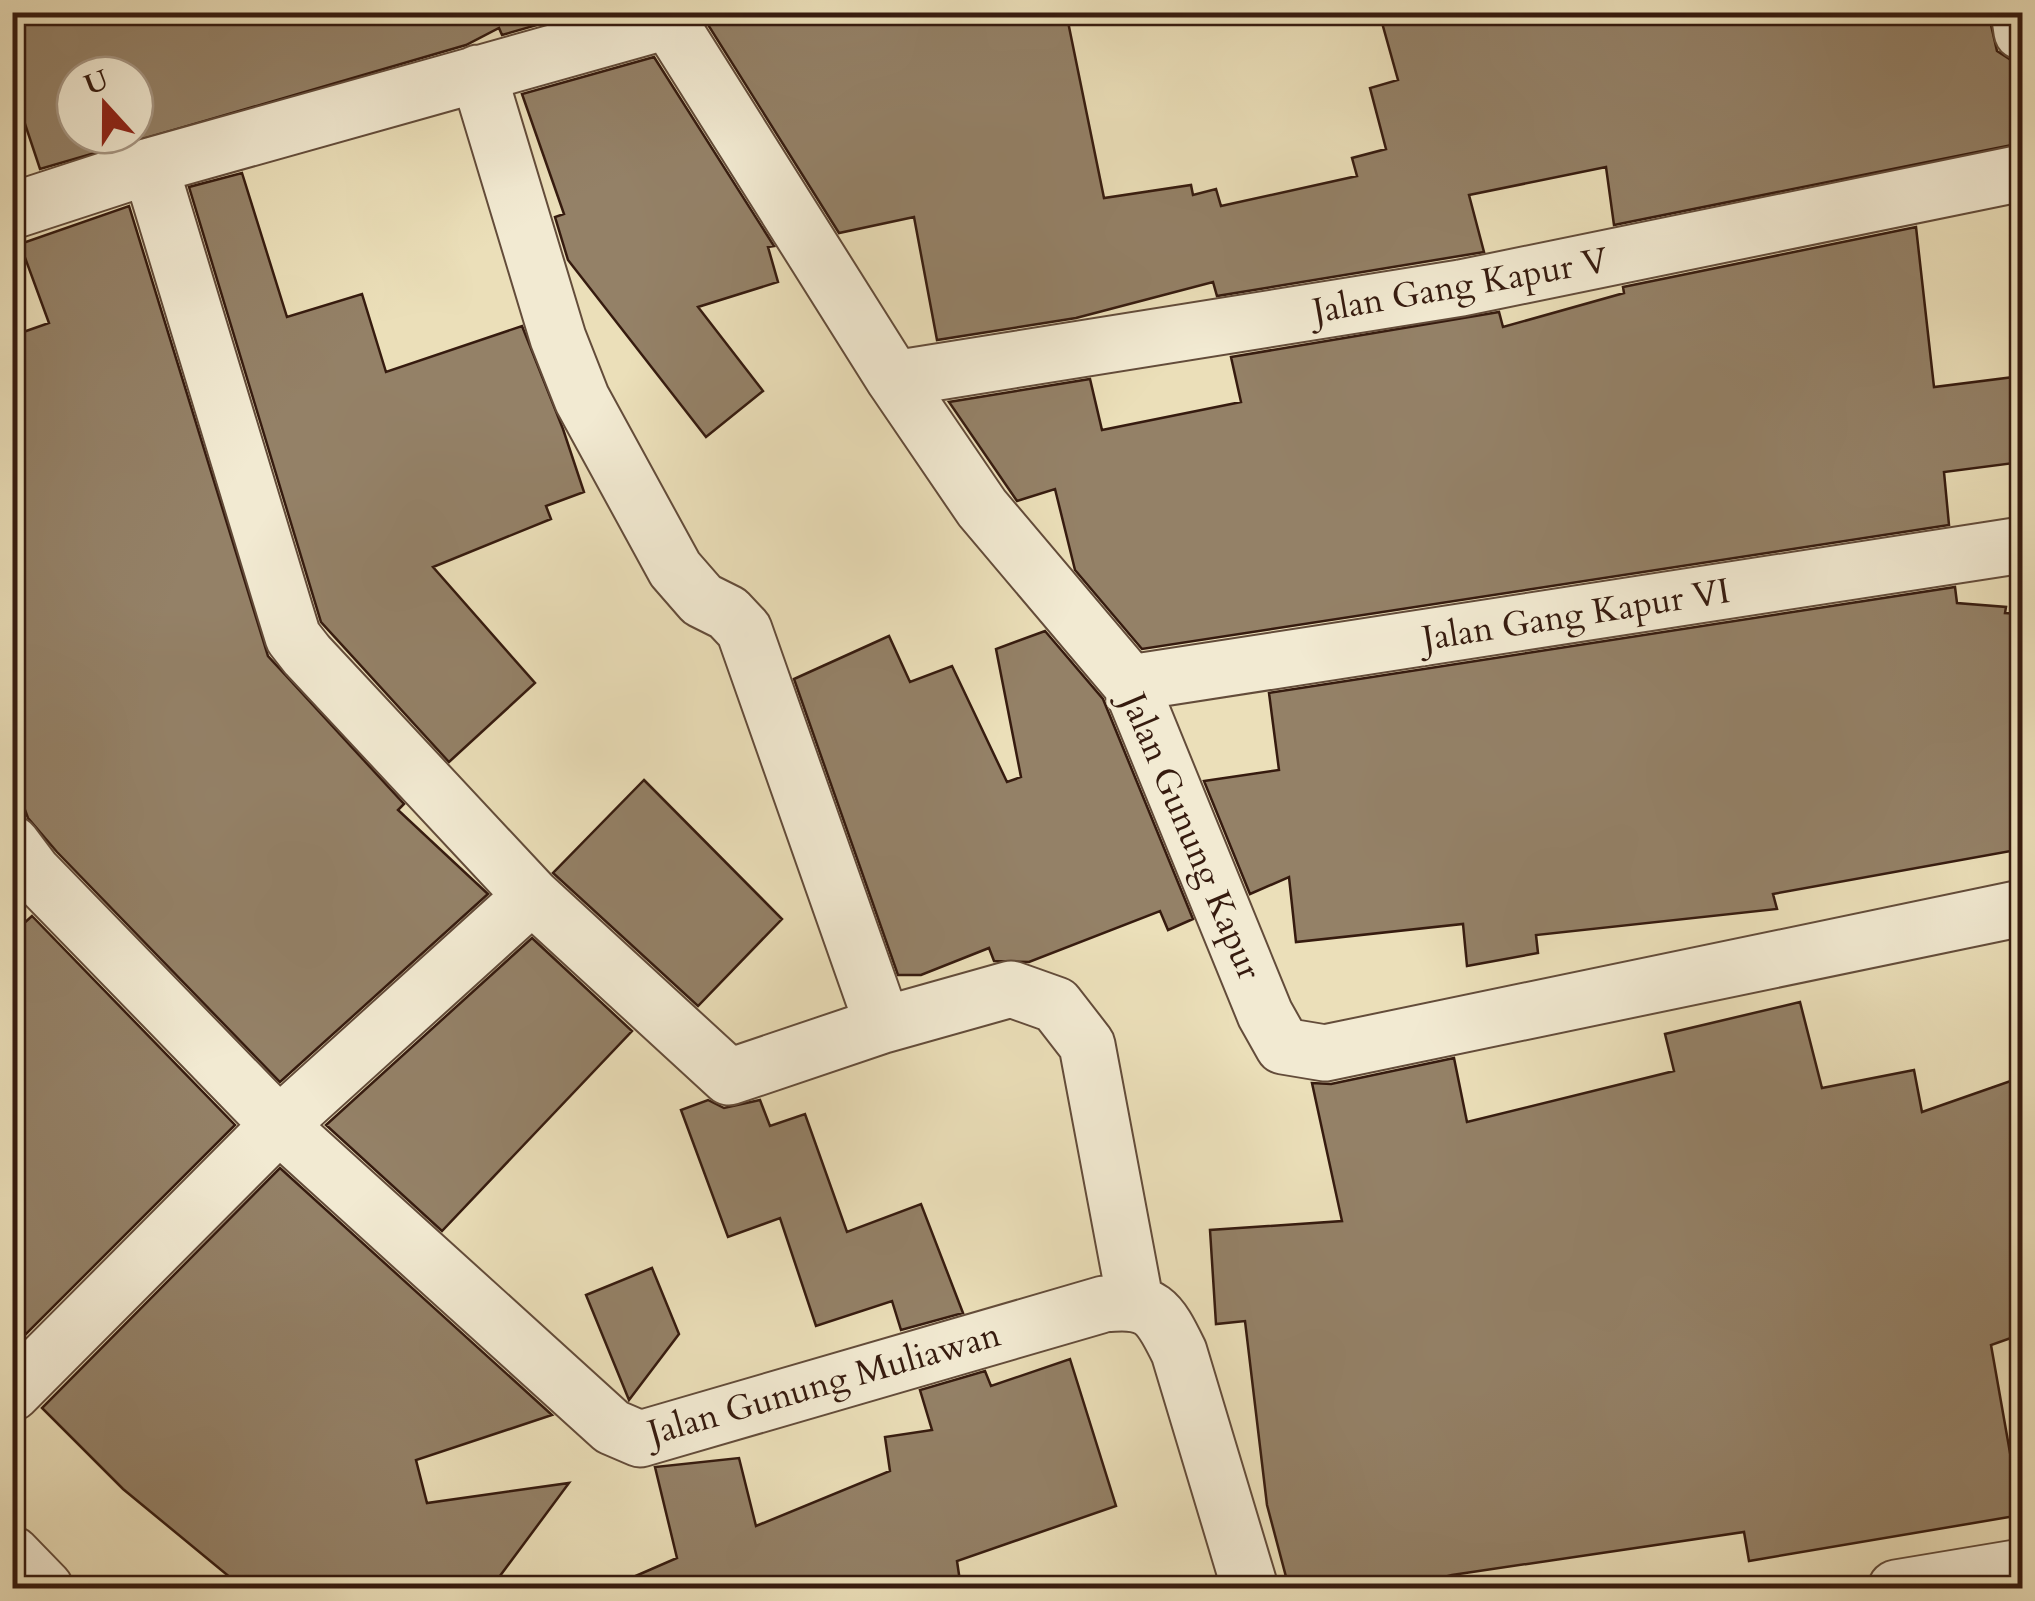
<svg xmlns="http://www.w3.org/2000/svg" width="2035" height="1601" font-family="Cardo,serif">
  <rect width="100%" height="100%" fill="#ebdfb9"/>
  <filter id="stains"><feTurbulence type="fractalNoise" baseFrequency=".002" numOctaves="4"/><feColorMatrix values="0 0 0 0 .2 0 0 0 0 .09 0 0 0 0 .02 0 0 0 .5 -.17"/></filter>
  <radialGradient id="worn" r=".72"><stop offset=".6" stop-color="#630" stop-opacity="0"/><stop offset="1" stop-color="#630" stop-opacity=".3"/></radialGradient>
  <!-- building -->
  <path fill="#948167" stroke="#361b0f" stroke-width="2.5" fill-rule="evenodd" d="M 12,12 L 582,12 L 502,35 L 499,28 L 466,45 L 40,169 L 12,85 ZM 75,75 L 135,75 L 135,135 L 75,135 Z
    M 700,12 L 1066,12 L 1104,198 L 1191,185 L 1193,195 L 1216,189 L 1221,206 L 1357,176 L 1352,158 L 1386,149 L 1370,88 L 1398,80 L 1379,12 L 1988,12 L 1997,51 L 2014,62 L 2022,94 L 2022,143 L 1614,225 L 1606,167 L 1469,195 L 1484,252 L 1217,296 L 1213,282 L 1076,318 L 937,340 L 914,217 L 839,233 Z
    M 654,57 L 774,246 L 768,247 L 778,282 L 698,307 L 763,391 L 706,437 L 568,260 L 555,217 L 564,214 L 522,94 Z
    M 242,173 L 287,317 L 362,294 L 386,372 L 522,326 L 563,429 L 584,492 L 546,506 L 551,519 L 433,567 L 535,683 L 449,762 L 321,622 L 189,187 Z
    M 129,206 L 268,656 L 404,804 L 398,810 L 488,894 L 280,1082 L 57,852 L 28,818 L 12,775 L 12,336 L 49,323 L 20,244 Z
    M 1916,227 L 1934,387 L 2022,376 L 2022,462 L 1944,472 L 1949,525 L 1142,649 L 1075,570 L 1055,489 L 1017,501 L 949,402 L 1090,379 L 1102,430 L 1241,402 L 1231,357 L 1499,312 L 1503,327 L 1624,293 L 1623,287 Z
    M 1955,587 L 1957,603 L 2006,607 L 2005,613 L 2022,614 L 2022,849 L 1773,894 L 1777,909 L 1536,935 L 1538,953 L 1467,966 L 1463,924 L 1296,942 L 1289,877 L 1250,894 L 1204,781 L 1279,770 L 1269,693 Z
    M 1045,631 L 1103,699 L 1193,919 L 1168,930 L 1160,911 L 1029,962 L 994,961 L 989,948 L 921,975 L 898,975 L 794,679 L 889,636 L 910,682 L 952,666 L 1007,782 L 1021,777 L 996,649 Z
    M 644,780 L 782,919 L 698,1006 L 553,873 Z
    M 32,916 L 235,1125 L 12,1348 L 12,934 Z
    M 532,938 L 632,1031 L 442,1231 L 326,1125 Z
    M 1800,1002 L 1822,1088 L 1914,1070 L 1922,1112 L 2022,1077 L 2022,1334 L 1991,1345 L 2021,1515 L 1749,1561 L 1744,1532 L 1452,1575 L 1399,1588 L 1289,1588 L 1267,1505 L 1245,1321 L 1216,1324 L 1210,1230 L 1342,1221 L 1312,1083 L 1331,1084 L 1454,1058 L 1467,1122 L 1674,1071 L 1665,1034 Z
    M 708,1100 L 724,1108 L 760,1100 L 770,1126 L 805,1114 L 847,1232 L 921,1204 L 963,1313 L 901,1330 L 892,1301 L 816,1326 L 780,1218 L 728,1237 L 681,1110 Z
    M 280,1168 L 552,1415 L 416,1460 L 427,1503 L 569,1483 L 491,1588 L 243,1588 L 123,1489 L 42,1408 Z
    M 652,1268 L 679,1334 L 629,1400 L 586,1295 Z
    M 1070,1359 L 1116,1506 L 957,1561 L 961,1588 L 608,1588 L 677,1558 L 655,1467 L 739,1458 L 756,1526 L 890,1471 L 885,1437 L 932,1430 L 920,1390 L 985,1371 L 991,1386 Z"/>
  <g fill="none" stroke-linecap="round" stroke-linejoin="round">
    <defs>
      <path id="minor" d="M 663,12 L 894,379 L 982,508 L 1130,683 L 1265,1014 L 1283,1046 L 1325,1053 L 2022,908
        M 2019,12 L 2022,32
        M 478,73 L 558,338 L 582,399 L 675,569 L 702,600 L 728,613 L 744,630 L 883,1025
        M 150,166 L 285,611 L 293,637 L 307,655 L 532,896 L 729,1077 L 883,1025 L 1011,989 L 1056,1005 L 1087,1045 L 1135,1300
        M 12,211 L 150,166 L 667,21
        M 894,379 L 1461,288 L 2022,173
        M 1130,683 L 2022,545
        M 12,844 L 33,872 L 279,1125 L 612,1427 L 640,1439 L 1104,1304 C 1152,1299 1159,1311 1179,1352 L 1250,1588
        M 12,1393 L 279,1125 L 532,896
        M 12,1554 L 45,1588
        M 1896,1588 L 2022,1567"/>
    </defs>
    <!-- minor casing -->
    <use href="#minor" stroke="#634c3a" stroke-width="59"/>
    <!-- minor -->
    <use href="#minor" stroke="#f2ead2" stroke-width="55"/>
  </g>
  <g text-anchor="middle" stroke-width="8" stroke-linejoin="round" paint-order="stroke">
    <!-- street labels -->
    <g font-size="35" fill="#361b0f" stroke="#f2ead2">
      <text transform="translate(1460 285) rotate(-10)" y="12">Jalan Gang Kapur V</text>
      <text transform="translate(1576 614) rotate(-9)" y="12">Jalan Gang Kapur VI</text>
      <text transform="translate(1192 836) rotate(67)" y="12">Jalan Gunung Kapur</text>
      <text transform="translate(824 1383) rotate(-16)" y="12">Jalan Gunung Muliawan</text>
    </g>
  </g>
  <!-- margin -->
  <rect width="2035" height="1601" fill="none" stroke="#ebdfb9" stroke-width="50"/>
  <rect x="15" y="15" width="2005" height="1571" fill="none" stroke="#361b0f" stroke-width="5"/>
  <rect x="25" y="25" width="1985" height="1551" fill="none" stroke="#361b0f" stroke-width="2.5"/>
  <!-- north arrow -->
  <g transform="translate(105 105) rotate(339)"><circle r="48" fill="#f2ead2" stroke="#a79784" stroke-width="2.5"/>
  <path d="M0-8L18 38L0 25L-18 38Z" fill="#8f2418"/>
  <text y="-15" font-size="28" font-weight="bold" text-anchor="middle" fill="#361b0f">U</text>
  </g>
  <rect width="100%" height="100%" filter="url(#stains)"/>
  <rect width="100%" height="100%" fill="url(#worn)"/>
</svg>
